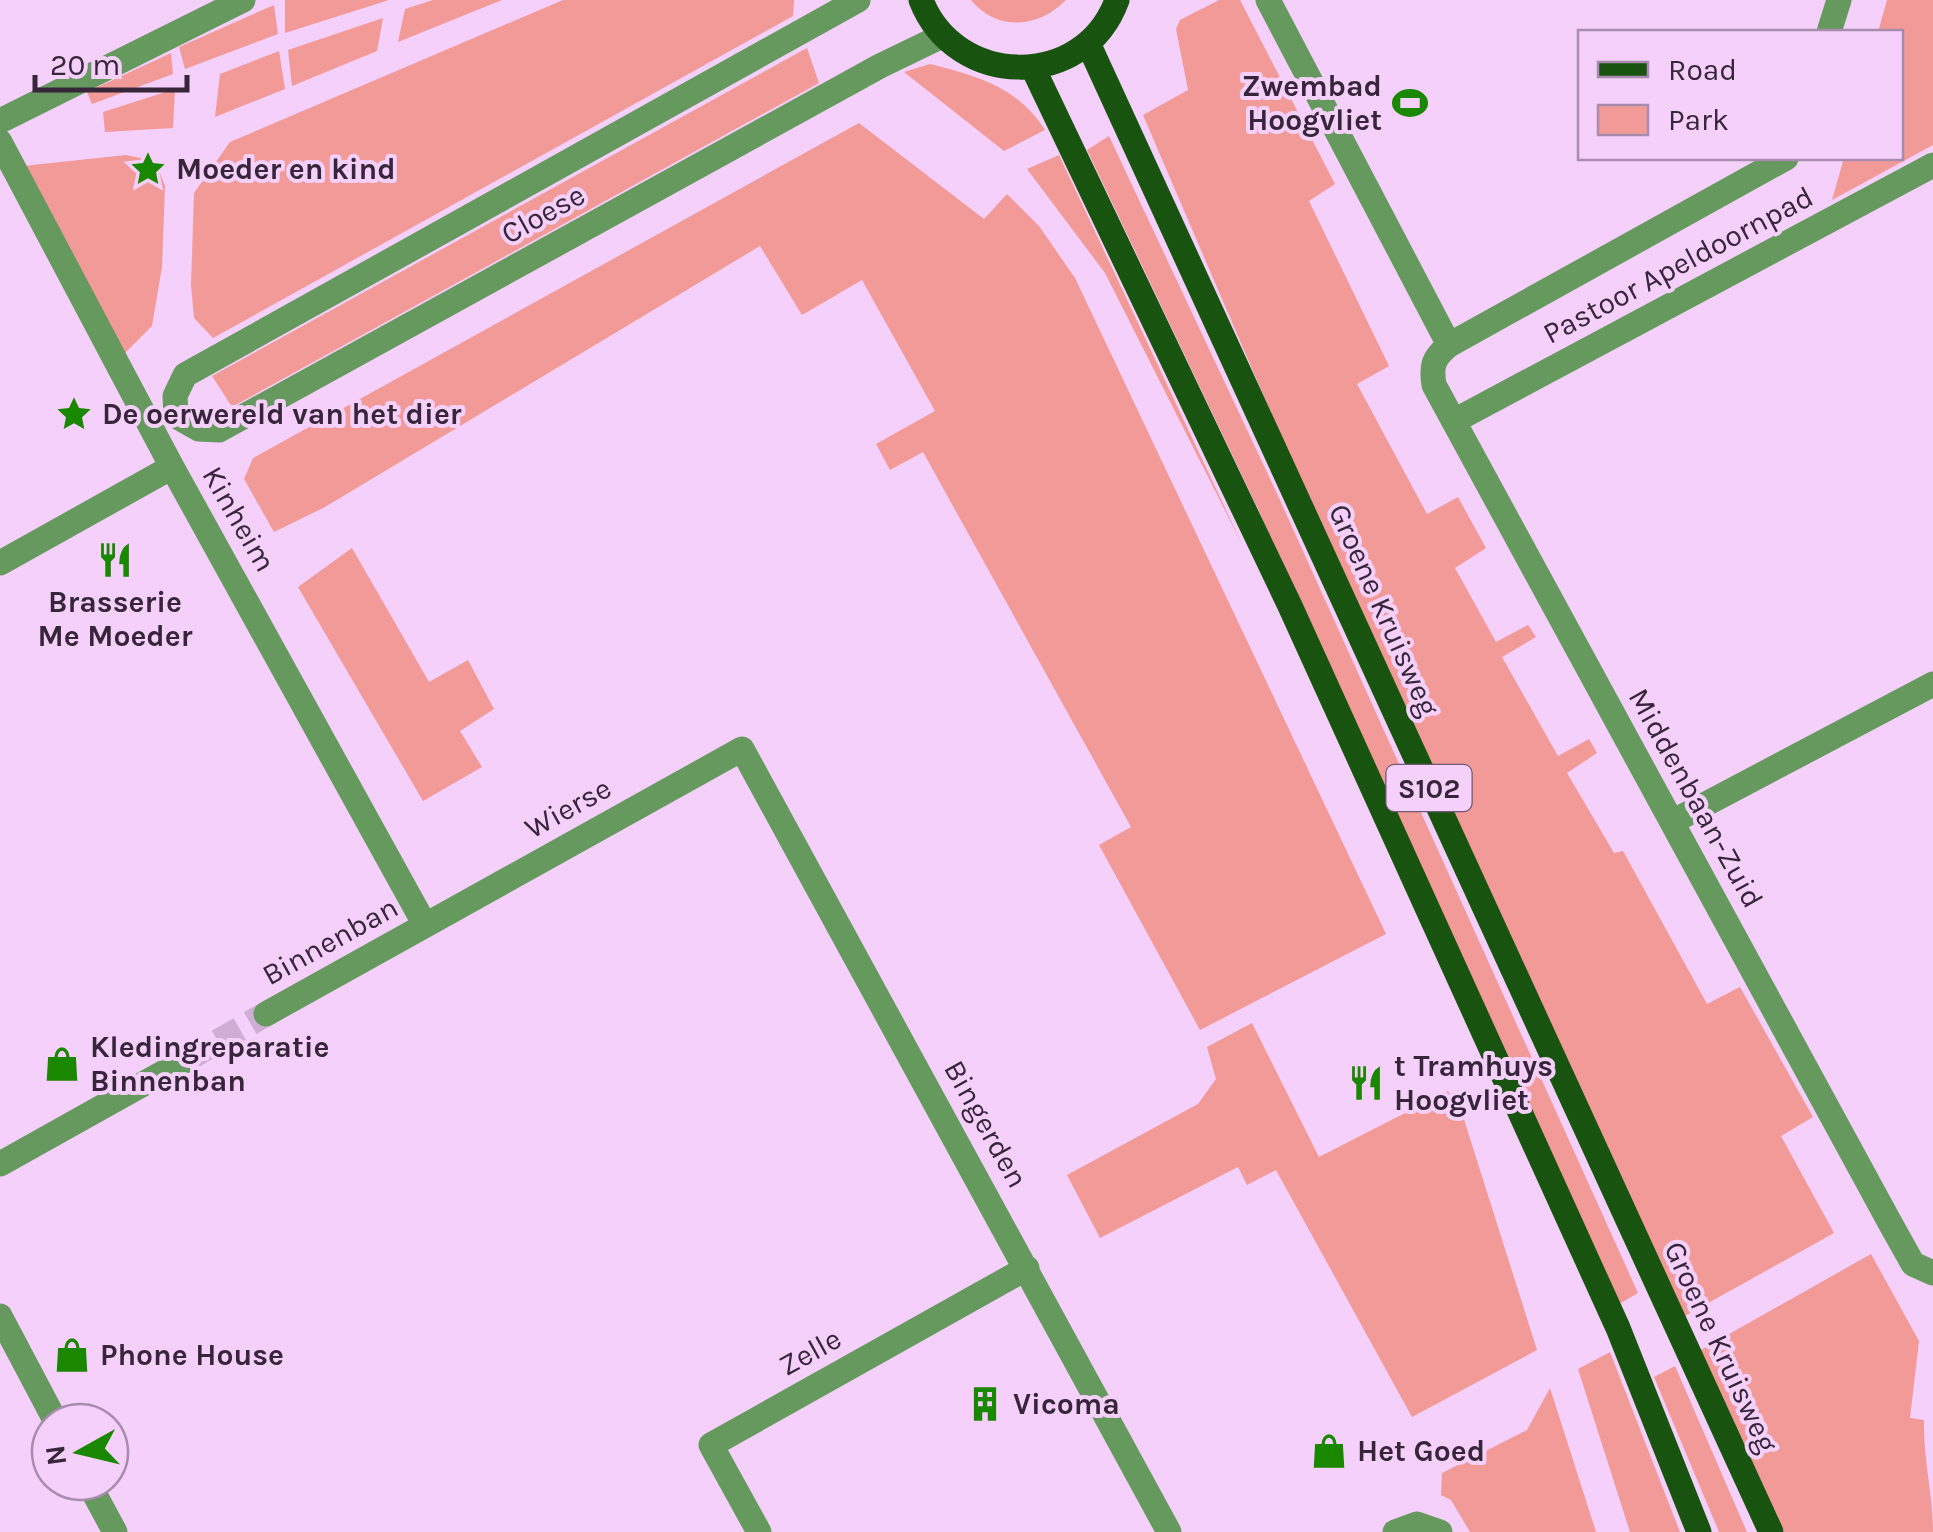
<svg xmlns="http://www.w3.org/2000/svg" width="1933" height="1532" font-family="Karla,sans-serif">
  <rect width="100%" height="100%" fill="#f4d0fa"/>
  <!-- green -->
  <path fill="#f29a98" d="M 285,0 L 389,0 L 285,33 Z
    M 433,0 L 502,0 L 398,42 L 405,9 Z
    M 563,0 L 794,0 L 793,16 L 213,338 L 194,318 L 191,285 L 194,193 L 230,142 Z
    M 971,0 L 1066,0 C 1039,28 997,32 971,0 Z
    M 1219,0 L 1240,0 L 1335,184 L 1309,201 L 1389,366 L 1357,384 L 1427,514 L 1458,497 L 1486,548 L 1455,568 L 1496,642 L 1528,625 L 1536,637 L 1502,657 L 1558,756 L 1589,739 L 1597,753 L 1567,773 L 1614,853 L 1623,851 L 1707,1004 L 1740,987 L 1813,1117 L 1781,1136 L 1834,1233 L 1683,1317 L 1271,413 L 1143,115 L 1188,90 L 1176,29 L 1180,20 Z
    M 1887,0 L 1933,0 L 1933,145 L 1832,200 L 1844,158 L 1900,158 L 1900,32 L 1878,32 Z
    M 274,5 L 278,34 L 185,69 L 179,47 Z
    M 383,18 L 377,51 L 292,86 L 288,50 Z
    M 807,48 L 819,83 L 232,407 L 212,376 Z
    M 279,51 L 285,89 L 215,117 L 220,74 Z
    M 171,53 L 173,74 L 92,104 L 87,92 Z
    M 930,64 C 978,76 1019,88 1045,130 L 1004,151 L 904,72 Z
    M 175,89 L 173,128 L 105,132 L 103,112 Z
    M 859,123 L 984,219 L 1007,194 L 1039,226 L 1075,278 L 1386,934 L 1200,1030 L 1099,845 L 1131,827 L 923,452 L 890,470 L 876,444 L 935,411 L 862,280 L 802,315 L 760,246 L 325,507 L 274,532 L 244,479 L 253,458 Z
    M 1109,136 L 1279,498 L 1638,1293 L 1614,1307 L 1258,509 L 1087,150 Z
    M 126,155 L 155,161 L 165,186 L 162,267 L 152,326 L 117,361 L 14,167 Z
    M 1059,155 L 1242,544 L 1105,273 L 1027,169 Z
    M 352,548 L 429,682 L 468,660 L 494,709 L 460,731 L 482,767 L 423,801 L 298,587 Z
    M 1252,1023 L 1319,1157 L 1448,1091 L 1461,1110 L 1537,1350 L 1412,1417 L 1276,1170 L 1247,1185 L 1238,1167 L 1100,1238 L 1067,1175 L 1198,1104 L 1216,1079 L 1207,1047 Z
    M 1871,1254 L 1919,1341 L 1910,1418 L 1924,1420 C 1923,1459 1933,1494 1933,1532 L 1784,1532 L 1699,1351 Z
    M 1610,1352 L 1680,1532 L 1630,1532 L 1578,1369 Z
    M 1675,1366 L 1747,1532 L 1719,1532 L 1654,1377 Z
    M 1550,1388 L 1596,1532 L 1470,1532 L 1451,1500 L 1441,1495 L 1442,1473 L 1527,1430 Z"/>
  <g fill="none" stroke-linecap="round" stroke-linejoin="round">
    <!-- minor-tunnel -->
    <path stroke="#ceaed4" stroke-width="25" stroke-dasharray="25 12" stroke-linecap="butt" d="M 186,1060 L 266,1014"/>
    <!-- minor -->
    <path stroke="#65995e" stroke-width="25" d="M 1268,0 L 1449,345
      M 1829,32 L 1839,0
      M 0,121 L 243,0
      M 0,142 L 172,467 L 425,925
      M 1786,158 L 1449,345 C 1433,358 1431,366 1434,385 L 1889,1221 L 1913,1264 L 1933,1273
      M 176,416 L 199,429 L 219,430 L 880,66 L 942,36
      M 176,416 L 175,396 L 185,375 L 858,0
      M 1454,421 L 1933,165
      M 0,563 L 172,467
      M 1672,822 L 1933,684
      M 266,1014 L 742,749 L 1169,1532
      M 0,1164 L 186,1060
      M 0,1316 L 56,1422
      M 88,1482 L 115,1532
      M 759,1532 L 711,1445 L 1027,1268
      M 1395,1532 L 1417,1524 L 1440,1532"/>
    <!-- major -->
    <path stroke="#18540f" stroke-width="25" d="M 921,0 C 955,88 1084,91 1117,0
      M 1088,43 L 1771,1532
      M 1033,68 L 1290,606 L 1618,1328 L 1699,1532"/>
  </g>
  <!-- icons -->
  <defs>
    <symbol id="stadium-bare" viewBox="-9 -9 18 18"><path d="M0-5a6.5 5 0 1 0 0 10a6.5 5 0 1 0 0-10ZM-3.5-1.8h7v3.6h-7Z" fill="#1a8700" stroke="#f4d0fa" stroke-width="2.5" paint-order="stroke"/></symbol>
    <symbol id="sight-bare" viewBox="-9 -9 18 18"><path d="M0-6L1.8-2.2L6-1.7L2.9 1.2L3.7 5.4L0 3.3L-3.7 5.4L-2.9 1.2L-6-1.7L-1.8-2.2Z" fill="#1a8700" stroke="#f4d0fa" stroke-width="2.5" paint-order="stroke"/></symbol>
    <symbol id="restaurant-bare" viewBox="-9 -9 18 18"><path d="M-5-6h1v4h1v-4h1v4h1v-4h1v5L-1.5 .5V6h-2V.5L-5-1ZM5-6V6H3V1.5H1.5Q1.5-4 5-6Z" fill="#1a8700" stroke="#f4d0fa" stroke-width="2.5" paint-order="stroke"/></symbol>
    <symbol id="shop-bare" viewBox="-9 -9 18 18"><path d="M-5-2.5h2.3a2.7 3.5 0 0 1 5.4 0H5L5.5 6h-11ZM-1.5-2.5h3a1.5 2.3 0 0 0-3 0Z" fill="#1a8700" stroke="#f4d0fa" stroke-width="2.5" paint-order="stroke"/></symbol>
    <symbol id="building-bare" viewBox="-9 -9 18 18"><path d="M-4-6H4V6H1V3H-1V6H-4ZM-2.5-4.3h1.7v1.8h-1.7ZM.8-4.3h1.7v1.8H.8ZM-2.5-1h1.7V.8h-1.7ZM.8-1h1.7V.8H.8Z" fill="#1a8700" stroke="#f4d0fa" stroke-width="2.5" paint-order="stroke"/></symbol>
  </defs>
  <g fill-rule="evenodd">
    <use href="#stadium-bare" x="1385" y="78" width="50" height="50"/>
    <use href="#sight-bare" x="123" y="144" width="50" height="50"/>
    <use href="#sight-bare" x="49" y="389" width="50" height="50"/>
    <use href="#restaurant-bare" x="90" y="535" width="50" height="50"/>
    <use href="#shop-bare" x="37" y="1039" width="50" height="50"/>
    <use href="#restaurant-bare" x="1341" y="1058" width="50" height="50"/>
    <use href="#shop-bare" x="47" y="1330" width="50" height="50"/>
    <use href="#building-bare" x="960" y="1379" width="50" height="50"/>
    <use href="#shop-bare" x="1304" y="1426" width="50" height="50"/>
  </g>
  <g text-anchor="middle" stroke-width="8" stroke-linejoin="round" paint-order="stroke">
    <!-- shield labels -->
    <rect fill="#f4d0fa" stroke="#705974" stroke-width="2.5" x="1386.5" y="765" width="85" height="46" rx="8"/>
    <g font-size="28" font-weight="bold" fill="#37263a">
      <text x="1429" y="798">S102</text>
    </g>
    <!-- poi labels -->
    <g font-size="30" font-weight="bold" fill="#37263a" stroke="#f4d0fa" text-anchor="start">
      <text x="1382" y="96" text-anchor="end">Zwembad<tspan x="1382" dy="34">Hoogvliet</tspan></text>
      <text x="176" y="179">Moeder en kind</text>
      <text x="102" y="424">De oerwereld van het dier</text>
      <text x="115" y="612" text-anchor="middle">Brasserie<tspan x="115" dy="34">Me Moeder</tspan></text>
      <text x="90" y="1057">Kledingreparatie<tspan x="90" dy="34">Binnenban</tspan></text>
      <text x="1394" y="1076">t Tramhuys<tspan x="1394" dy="34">Hoogvliet</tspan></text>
      <text x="100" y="1365">Phone House</text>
      <text x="1013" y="1414">Vicoma</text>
      <text x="1357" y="1461">Het Goed</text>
    </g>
    <!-- street labels -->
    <g font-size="30" fill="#37263a" stroke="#f4d0fa">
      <text transform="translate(543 214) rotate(-29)" y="10">Cloese</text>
      <text transform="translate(1678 265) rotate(-28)" y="10">Pastoor Apeldoornpad</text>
      <text transform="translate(239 519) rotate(60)" y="10">Kinheim</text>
      <text transform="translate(1384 610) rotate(66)" y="10">Groene Kruisweg</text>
      <text transform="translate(1696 798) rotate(61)" y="10">Middenbaan-Zuid</text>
      <text transform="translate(568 808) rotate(-29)" y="10">Wierse</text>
      <text transform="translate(330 941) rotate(-29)" y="10">Binnenban</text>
      <text transform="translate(986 1124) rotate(61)" y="10">Bingerden</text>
      <text transform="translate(1721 1347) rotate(65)" y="10">Groene Kruisweg</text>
      <text transform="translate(810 1352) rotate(-29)" y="10">Zelle</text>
    </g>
  </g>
  <!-- legend -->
  <rect x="1578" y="30" width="325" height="130" fill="#f4d0fa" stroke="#a88cad" stroke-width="2.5"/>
  <rect x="1598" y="62" width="50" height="15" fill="#18540f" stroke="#a88cad" stroke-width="2.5"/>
  <text x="1668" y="80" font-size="30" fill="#37263a">Road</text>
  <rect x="1598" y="105" width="50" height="30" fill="#f29a98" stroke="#a88cad" stroke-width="2.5"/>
  <text x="1668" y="130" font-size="30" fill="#37263a">Park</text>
  <!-- north arrow -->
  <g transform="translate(80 1452) rotate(262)"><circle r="48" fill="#f4d0fa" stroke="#a88cad" stroke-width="2.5"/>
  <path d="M0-8L18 38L0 25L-18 38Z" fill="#1a8700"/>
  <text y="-15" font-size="28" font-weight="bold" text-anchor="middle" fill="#37263a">N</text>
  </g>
  <!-- scale -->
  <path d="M35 75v15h152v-15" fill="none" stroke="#37263a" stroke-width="5"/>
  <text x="50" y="75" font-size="30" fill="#37263a" stroke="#f4d0fa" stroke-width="8" paint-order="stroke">20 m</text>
</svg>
